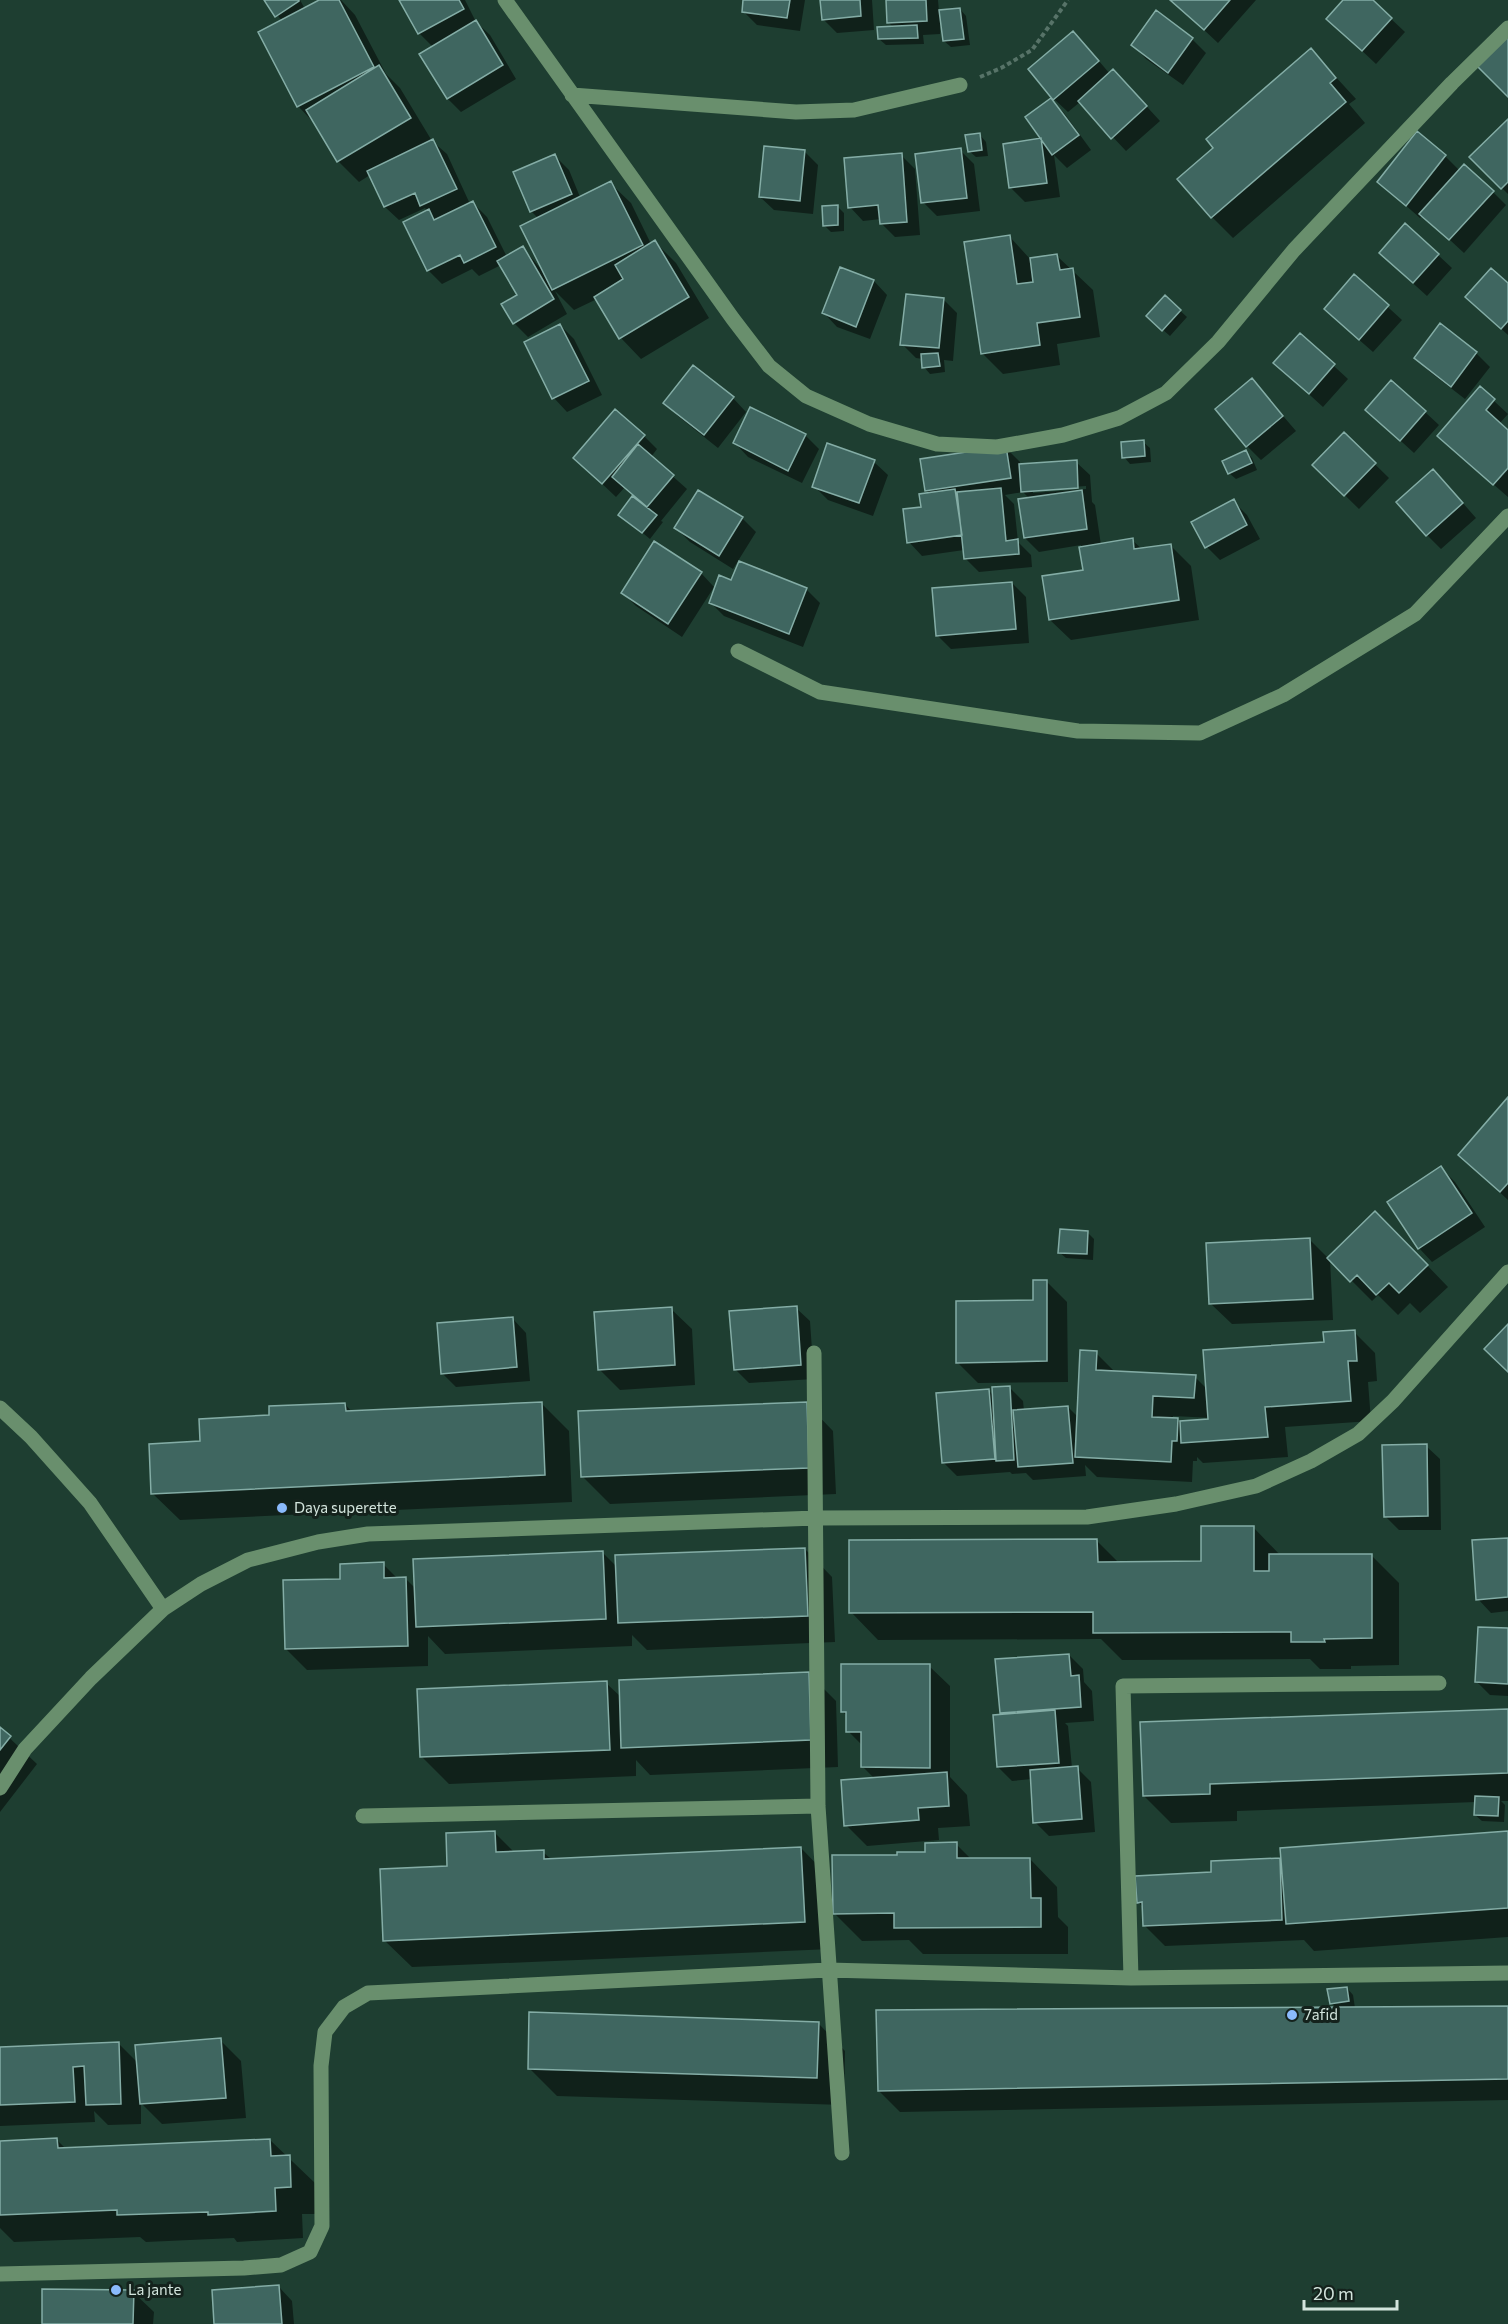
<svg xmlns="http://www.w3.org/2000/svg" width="1508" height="2324" font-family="Commissioner,sans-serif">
  <rect width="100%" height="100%" fill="#1e3e31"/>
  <!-- shadow -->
  <path fill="#0007" fill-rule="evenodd" d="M 266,0 L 300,0 L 305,9 L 323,0 L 341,0 L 355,15 L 386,74 L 400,88 L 432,141 L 447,154 L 470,204 L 473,203 L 487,217 L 507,257 L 523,248 L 541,269 L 543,268 L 538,218 L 531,211 L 555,156 L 569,170 L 580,197 L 610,183 L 631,203 L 651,244 L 655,242 L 676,263 L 709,318 L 641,359 L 621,338 L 597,299 L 574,310 L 555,291 L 567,314 L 528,337 L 514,323 L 519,295 L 501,265 L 479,276 L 472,269 L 442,284 L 428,270 L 428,212 L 425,208 L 399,220 L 385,207 L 370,175 L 359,182 L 338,161 L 315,124 L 298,106 L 282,21 Z
    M 401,0 L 465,0 L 476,22 L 490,35 L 516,79 L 461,112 L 448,99 L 433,47 L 419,33 Z
    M 745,0 L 805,0 L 800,31 L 757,25 L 743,11 Z
    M 822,0 L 872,0 L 874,30 L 837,33 L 823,19 Z
    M 887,0 L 938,0 L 939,12 L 960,9 L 966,16 L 970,45 L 951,47 L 944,41 L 942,23 L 940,23 L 940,34 L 923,35 L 924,44 L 886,45 L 879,39 L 894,28 L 888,22 Z
    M 1172,0 L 1256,0 L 1218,43 Z
    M 1345,0 L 1371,0 L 1405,32 L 1376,64 L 1342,32 Z
    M 1156,12 L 1192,39 L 1206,53 L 1183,85 L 1146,59 L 1133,45 Z
    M 1087,47 L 1110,74 L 1127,85 L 1160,121 L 1126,151 L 1080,102 L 1068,112 L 1054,99 Z
    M 1311,50 L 1356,99 L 1349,104 L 1365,123 L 1233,238 L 1212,217 L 1215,148 Z
    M 1051,100 L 1064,113 L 1091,150 L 1067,168 L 1054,155 L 1060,197 L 1025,202 L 1011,188 L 1005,145 L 1043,139 Z
    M 1508,121 L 1508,194 L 1502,188 Z
    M 980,135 L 986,142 L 988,156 L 976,157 L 969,151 Z
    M 960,150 L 974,164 L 980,211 L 937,216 L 923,202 Z
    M 804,151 L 818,165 L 813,214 L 774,210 L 760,197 Z
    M 901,155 L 915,169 L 920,235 L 895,237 L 881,223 L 881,219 L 863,221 L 850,207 Z
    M 1445,156 L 1460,171 L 1493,192 L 1506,205 L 1464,253 L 1423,215 L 1420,218 L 1379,182 Z
    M 837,206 L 844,213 L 844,231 L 831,232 L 824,225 Z
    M 1010,237 L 1031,260 L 1057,256 L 1093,290 L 1100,337 L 1057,344 L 1060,365 L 1003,374 L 982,353 Z
    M 1438,255 L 1452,268 L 1427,296 L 1395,267 Z
    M 841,269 L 874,281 L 887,295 L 870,339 L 837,327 L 824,313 Z
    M 1354,276 L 1402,320 L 1373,352 L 1340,323 Z
    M 1508,285 L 1508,335 L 1481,310 Z
    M 1165,297 L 1187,317 L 1170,336 L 1155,323 Z
    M 943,299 L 957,313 L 953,361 L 944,360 L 945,372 L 930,374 L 924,367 L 923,359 L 916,358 L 902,344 Z
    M 560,325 L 574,339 L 602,395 L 567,412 L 554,398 L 526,343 Z
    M 1300,335 L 1348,379 L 1323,407 L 1289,376 Z
    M 1476,353 L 1490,367 L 1465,399 L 1430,372 L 1416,358 Z
    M 1252,380 L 1296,431 L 1261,460 L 1247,446 Z
    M 1480,388 L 1508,414 L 1499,424 L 1508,432 L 1508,497 L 1453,449 Z
    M 733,398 L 746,412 L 718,448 L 679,417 L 665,403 Z
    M 1367,410 L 1425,412 L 1439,425 L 1414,453 Z
    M 1344,434 L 1389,478 L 1359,509 L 1314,465 Z
    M 805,435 L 819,449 L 802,483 L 748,457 L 735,443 Z
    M 644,436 L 657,449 L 651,457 L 687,489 L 661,521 L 663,522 L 650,539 L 620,514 L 634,496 L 625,487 L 616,497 L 575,458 Z
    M 1143,442 L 1150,448 L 1151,462 L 1130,464 L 1124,457 Z
    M 1006,448 L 1020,462 L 1020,465 L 1076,462 L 1090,475 L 1092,502 L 1095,505 L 1101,545 L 1132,540 L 1142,549 L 1170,545 L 1191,566 L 1199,620 L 1071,640 L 1050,620 L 1085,571 L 1081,545 L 1039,552 L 1025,538 L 1030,499 L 1023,492 L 1005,495 L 1014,504 L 1018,542 L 1031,555 L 1032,567 L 979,572 L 965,558 L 964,550 L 922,556 L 909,542 L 930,494 L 927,490 ZM 1086,486 L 1086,489 L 1033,493 L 1033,490 Z
    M 1246,452 L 1252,458 L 1257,470 L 1236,479 L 1229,473 Z
    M 874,462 L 888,475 L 873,516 L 828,500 L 814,486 Z
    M 1447,485 L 1476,518 L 1441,549 L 1427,535 Z
    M 1233,501 L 1247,515 L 1260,539 L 1220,560 L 1207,547 Z
    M 742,518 L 756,532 L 733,569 L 690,542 L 676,528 Z
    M 701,573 L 714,587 L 682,637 L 636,606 L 623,593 Z
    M 732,582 L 806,589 L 820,603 L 803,647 L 724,616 L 710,602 Z
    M 1012,583 L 1026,597 L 1029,643 L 951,649 L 937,635 Z
    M 1508,1099 L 1508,1200 L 1460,1155 Z
    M 1441,1168 L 1455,1182 L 1485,1227 L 1432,1262 L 1419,1248 Z
    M 1087,1232 L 1094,1239 L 1093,1260 L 1066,1258 L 1059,1252 Z
    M 1396,1233 L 1448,1287 L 1420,1313 L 1410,1303 L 1398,1315 L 1378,1295 L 1372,1301 L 1330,1259 L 1333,1320 L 1232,1324 L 1211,1304 L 1310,1240 L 1329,1259 Z
    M 1046,1281 L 1067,1302 L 1068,1382 L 978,1383 L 957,1362 L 1035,1302 Z
    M 796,1308 L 810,1321 L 814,1379 L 749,1383 L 736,1370 Z
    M 671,1309 L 692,1329 L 695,1385 L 620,1390 L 599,1369 Z
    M 513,1319 L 526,1333 L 530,1381 L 456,1387 L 442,1373 Z
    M 1354,1332 L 1375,1353 L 1377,1381 L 1368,1382 L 1371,1421 L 1285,1427 L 1288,1457 L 1203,1463 L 1197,1457 L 1197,1461 L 1193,1461 L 1192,1482 L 1097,1477 L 1085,1465 L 1086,1476 L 1033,1480 L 1026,1473 L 1012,1474 L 1010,1472 L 957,1476 L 943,1462 L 989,1391 L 994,1396 L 1009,1387 L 1023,1401 L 1024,1411 L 1068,1407 L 1078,1417 L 1096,1353 L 1116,1373 L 1195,1377 L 1207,1389 ZM 1173,1416 L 1212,1418 L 1212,1420 L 1179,1422 L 1173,1420 Z
    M 541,1403 L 569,1431 L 572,1502 L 180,1520 L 152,1493 L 201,1443 L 271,1417 L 345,1404 L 352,1412 Z
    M 806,1403 L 833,1431 L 836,1494 L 610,1504 L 582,1476 Z
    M 1426,1446 L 1440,1459 L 1441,1530 L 1399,1530 L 1385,1516 Z
    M 1253,1527 L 1281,1556 L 1371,1555 L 1399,1583 L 1399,1665 L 1351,1666 L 1351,1669 L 1320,1669 L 1310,1659 L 1122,1660 L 1101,1639 L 878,1640 L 851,1612 L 1097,1541 L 1119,1563 L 1203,1563 Z
    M 1508,1539 L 1508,1611 L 1491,1613 L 1478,1599 Z
    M 805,1549 L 832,1577 L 835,1642 L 647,1650 L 632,1635 L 632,1646 L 445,1654 L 428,1636 L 428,1666 L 307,1670 L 286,1649 L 342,1580 L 383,1564 L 398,1579 L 406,1579 L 416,1589 L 603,1553 L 617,1567 Z
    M 1508,1630 L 1508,1696 L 1490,1695 L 1476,1681 Z
    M 1069,1655 L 1083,1669 L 1084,1682 L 1092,1691 L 1094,1721 L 1065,1723 L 1068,1726 L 1072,1768 L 1077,1768 L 1091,1782 L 1095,1832 L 1049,1836 L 1035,1822 L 1032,1779 L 1012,1781 L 998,1767 L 1004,1716 L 1001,1713 Z
    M 929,1666 L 950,1686 L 950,1777 L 967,1795 L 970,1826 L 938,1828 L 939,1840 L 867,1846 L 846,1825 L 875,1779 L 863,1767 L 863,1746 L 848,1731 L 848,1717 L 843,1712 Z
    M 808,1673 L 836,1701 L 838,1767 L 650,1775 L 636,1760 L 636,1776 L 449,1784 L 421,1756 L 606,1683 L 621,1697 Z
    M 1508,1710 L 1508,1801 L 1501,1801 L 1505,1805 L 1504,1822 L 1482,1821 L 1475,1815 L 1476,1802 L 1237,1811 L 1237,1821 L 1171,1823 L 1144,1796 Z
    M 0,1729 L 37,1764 L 0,1812 Z
    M 495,1833 L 515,1853 L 543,1852 L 552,1860 L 801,1848 L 828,1876 L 831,1949 L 412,1967 L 384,1940 L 449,1867 Z
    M 1508,1833 L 1508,1937 L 1314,1951 L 1304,1940 L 1165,1946 L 1145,1926 L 1144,1908 L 1138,1902 L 1213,1873 L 1279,1859 L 1283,1863 Z
    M 956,1844 L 972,1860 L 1030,1859 L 1057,1887 L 1058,1917 L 1068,1927 L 1068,1954 L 923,1954 L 909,1940 L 862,1941 L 834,1913 L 898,1857 L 926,1853 Z
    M 1347,1988 L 1353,1995 L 1355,2008 L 1508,2007 L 1508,2100 L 900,2112 L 879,2091 L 1337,2008 L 1331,2003 Z
    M 818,2023 L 845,2051 L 844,2105 L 557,2096 L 529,2068 Z
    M 220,2040 L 241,2061 L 246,2118 L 162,2124 L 141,2103 L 141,2124 L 108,2125 L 94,2111 L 95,2122 L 0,2126 L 0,2048 L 118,2043 L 138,2063 Z
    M 57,2140 L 66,2149 L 270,2140 L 316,2184 L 317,2214 L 302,2214 L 303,2238 L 237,2242 L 234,2238 L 146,2242 L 140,2237 L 14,2242 L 0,2228 L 0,2142 Z
    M 279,2287 L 292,2301 L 294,2324 L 216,2324 Z
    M 133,2292 L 154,2312 L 153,2324 L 43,2324 Z"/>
  <!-- building -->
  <path fill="#3f6660" stroke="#84ada6" stroke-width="1.5" d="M 264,0 L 299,0 L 299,1 L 275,17 Z
    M 319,0 L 339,0 L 374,67 L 297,107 L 258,32 Z
    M 399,0 L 459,0 L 464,9 L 418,34 Z
    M 743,0 L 790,0 L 787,18 L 742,12 Z
    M 820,0 L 860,0 L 861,16 L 822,20 Z
    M 886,0 L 926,0 L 927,21 L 887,23 Z
    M 1170,0 L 1230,0 L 1204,30 Z
    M 1343,0 L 1373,0 L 1392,18 L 1362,51 L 1326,19 Z
    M 960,8 L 964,39 L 943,41 L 939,10 Z
    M 1156,10 L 1193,38 L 1168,73 L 1131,45 Z
    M 476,20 L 503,65 L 447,99 L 419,54 Z
    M 917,25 L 918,38 L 878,39 L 877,27 Z
    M 1073,31 L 1099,61 L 1053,100 L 1028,69 Z
    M 1508,33 L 1508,97 L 1476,65 Z
    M 1311,48 L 1336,78 L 1330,83 L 1346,102 L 1211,218 L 1177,179 L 1213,148 L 1206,139 Z
    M 379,65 L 411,118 L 337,162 L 306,110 Z
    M 1113,69 L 1147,106 L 1111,139 L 1078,101 Z
    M 1051,98 L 1079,135 L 1052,155 L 1025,117 Z
    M 1508,119 L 1508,182 L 1501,189 L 1469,157 Z
    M 1417,131 L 1446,155 L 1406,206 L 1377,182 Z
    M 980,133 L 982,150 L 968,152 L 965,135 Z
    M 1041,138 L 1047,183 L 1009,188 L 1003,144 Z
    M 433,139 L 457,189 L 420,206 L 415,193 L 384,207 L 367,171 Z
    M 764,146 L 805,150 L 800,201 L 759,197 Z
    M 961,148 L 967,198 L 921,203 L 915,154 Z
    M 902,153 L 907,222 L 880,224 L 878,205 L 848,208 L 844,158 Z
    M 555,154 L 572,194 L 530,212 L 513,172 Z
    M 1464,164 L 1494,191 L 1449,240 L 1419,214 Z
    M 611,181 L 643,245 L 552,290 L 520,226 Z
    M 473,201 L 496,247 L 464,263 L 460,255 L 427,271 L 403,222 L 429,209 L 434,220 Z
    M 838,205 L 838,225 L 823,226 L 822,206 Z
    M 1405,223 L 1439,254 L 1413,283 L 1379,253 Z
    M 1010,235 L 1017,284 L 1033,282 L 1030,258 L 1057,254 L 1060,270 L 1073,268 L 1080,317 L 1037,323 L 1040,345 L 981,354 L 964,242 Z
    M 655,240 L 689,297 L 619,339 L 594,297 L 623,279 L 615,265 Z
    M 523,246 L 554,299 L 513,324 L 501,304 L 517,295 L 497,261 Z
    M 840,267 L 874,280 L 856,327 L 822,313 Z
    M 1491,268 L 1508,283 L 1508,321 L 1501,329 L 1465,297 Z
    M 1354,274 L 1389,305 L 1359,340 L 1324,309 Z
    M 906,294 L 944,298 L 939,348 L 900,345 Z
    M 1165,295 L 1181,310 L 1162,331 L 1146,316 Z
    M 1440,323 L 1477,352 L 1451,387 L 1414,358 Z
    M 560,324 L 589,381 L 552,399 L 524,342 Z
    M 1300,333 L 1335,364 L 1309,394 L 1273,363 Z
    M 938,353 L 940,366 L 922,368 L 921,354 Z
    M 693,365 L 734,397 L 704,435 L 663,403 Z
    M 1252,378 L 1283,416 L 1246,447 L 1215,409 Z
    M 1391,380 L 1426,411 L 1400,441 L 1365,410 Z
    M 1480,386 L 1495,399 L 1486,410 L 1508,430 L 1508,468 L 1493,485 L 1437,436 Z
    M 750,407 L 806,434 L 788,471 L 733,443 Z
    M 615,409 L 645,435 L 602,484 L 573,458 Z
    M 1344,432 L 1376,463 L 1344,496 L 1312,465 Z
    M 1144,440 L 1145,456 L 1122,458 L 1121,442 Z
    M 827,443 L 875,460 L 859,503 L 812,487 Z
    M 638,444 L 674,475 L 647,507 L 612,477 Z
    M 1006,446 L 1011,478 L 925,491 L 920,459 Z
    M 1246,450 L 1252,463 L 1228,474 L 1222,461 Z
    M 1077,460 L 1078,488 L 1021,492 L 1019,464 Z
    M 1433,469 L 1463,503 L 1426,536 L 1396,502 Z
    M 1001,488 L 1006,541 L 1018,539 L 1019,554 L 964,559 L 957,492 Z
    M 955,489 L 962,535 L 907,543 L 903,509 L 921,507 L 919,494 Z
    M 698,490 L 743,517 L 719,556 L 674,528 Z
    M 1082,490 L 1087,529 L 1024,538 L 1018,499 Z
    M 632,496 L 657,515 L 642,533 L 618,515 Z
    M 1234,499 L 1247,525 L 1205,548 L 1191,522 Z
    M 1133,538 L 1134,549 L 1171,544 L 1179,600 L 1049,620 L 1042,576 L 1083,570 L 1079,547 Z
    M 654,541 L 702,572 L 668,624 L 621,593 Z
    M 739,561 L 807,588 L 789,634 L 709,603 L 719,575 L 731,580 Z
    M 1012,582 L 1016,629 L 936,636 L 932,588 Z
    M 1508,1097 L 1508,1183 L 1500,1192 L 1458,1155 Z
    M 1441,1166 L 1472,1213 L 1418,1249 L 1387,1202 Z
    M 1375,1211 L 1428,1265 L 1399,1293 L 1389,1283 L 1376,1295 L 1357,1275 L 1350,1282 L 1327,1258 Z
    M 1060,1229 L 1088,1231 L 1087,1254 L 1058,1253 Z
    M 1310,1238 L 1313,1299 L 1209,1304 L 1206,1243 Z
    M 1033,1280 L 1047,1280 L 1047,1361 L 956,1363 L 956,1301 L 1033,1300 Z
    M 797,1306 L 801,1365 L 734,1370 L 729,1311 Z
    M 672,1307 L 675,1365 L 598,1370 L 594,1312 Z
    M 513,1317 L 517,1367 L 441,1374 L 437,1323 Z
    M 1508,1324 L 1508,1372 L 1484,1349 Z
    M 1355,1330 L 1357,1361 L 1348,1361 L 1351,1401 L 1265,1407 L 1268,1437 L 1181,1443 L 1180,1421 L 1208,1419 L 1203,1350 L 1324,1342 L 1323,1332 Z
    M 1080,1350 L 1097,1351 L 1096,1370 L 1196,1375 L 1194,1398 L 1153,1396 L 1152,1417 L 1178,1418 L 1177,1441 L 1172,1441 L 1171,1462 L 1075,1457 Z
    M 1010,1386 L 1014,1460 L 996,1461 L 992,1387 Z
    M 989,1389 L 995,1459 L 942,1463 L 936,1393 Z
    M 542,1402 L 545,1475 L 151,1494 L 149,1444 L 200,1441 L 199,1419 L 269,1415 L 269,1406 L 345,1403 L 346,1411 Z
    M 807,1402 L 809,1468 L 581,1477 L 578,1411 Z
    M 1068,1406 L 1073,1463 L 1018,1467 L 1013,1410 Z
    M 1427,1444 L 1428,1516 L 1384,1517 L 1382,1445 Z
    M 1201,1526 L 1254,1526 L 1254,1571 L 1269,1571 L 1269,1554 L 1372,1554 L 1372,1638 L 1324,1639 L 1325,1642 L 1291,1642 L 1291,1632 L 1093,1633 L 1093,1612 L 849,1613 L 849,1540 L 1097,1539 L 1098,1562 L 1201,1561 Z
    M 1508,1538 L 1508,1597 L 1476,1600 L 1472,1540 Z
    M 805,1548 L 808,1616 L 618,1623 L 615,1555 Z
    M 603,1551 L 606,1619 L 416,1627 L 413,1559 Z
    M 384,1562 L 384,1578 L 406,1577 L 408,1646 L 285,1649 L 283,1580 L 340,1579 L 340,1564 Z
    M 1478,1627 L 1508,1628 L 1508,1684 L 1475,1682 Z
    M 1069,1654 L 1071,1676 L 1079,1675 L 1081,1707 L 1000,1713 L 995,1659 Z
    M 841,1664 L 930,1664 L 930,1768 L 861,1767 L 861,1732 L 846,1732 L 846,1712 L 841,1712 Z
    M 809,1672 L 811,1740 L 621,1748 L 619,1680 Z
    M 607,1681 L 610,1750 L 420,1757 L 417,1689 Z
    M 1508,1709 L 1508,1773 L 1210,1784 L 1210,1794 L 1143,1796 L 1140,1722 Z
    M 1055,1710 L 1059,1763 L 997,1767 L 993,1715 Z
    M 0,1727 L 11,1736 L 0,1750 Z
    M 1078,1766 L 1082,1819 L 1033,1823 L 1030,1770 Z
    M 947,1772 L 949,1806 L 918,1808 L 919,1820 L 844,1826 L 841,1780 Z
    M 1475,1796 L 1499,1797 L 1498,1816 L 1474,1815 Z
    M 495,1831 L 496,1852 L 544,1850 L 544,1859 L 801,1847 L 805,1922 L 383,1941 L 380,1869 L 447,1866 L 446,1833 Z
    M 1508,1831 L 1508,1908 L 1286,1924 L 1280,1848 Z
    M 957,1842 L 957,1858 L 1030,1858 L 1031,1898 L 1041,1898 L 1041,1927 L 894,1928 L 894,1913 L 833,1914 L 832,1855 L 897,1855 L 897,1852 L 925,1852 L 925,1843 Z
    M 1280,1858 L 1282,1920 L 1143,1926 L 1142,1902 L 1137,1903 L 1135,1876 L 1211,1872 L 1211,1861 Z
    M 1347,1987 L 1349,2001 L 1330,2004 L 1327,1989 Z
    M 1508,2006 L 1508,2079 L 878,2091 L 876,2010 Z
    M 529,2012 L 819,2022 L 817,2078 L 528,2069 Z
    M 221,2038 L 226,2098 L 140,2104 L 135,2045 Z
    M 119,2042 L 121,2104 L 86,2105 L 84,2066 L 73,2067 L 75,2102 L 0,2105 L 0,2047 Z
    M 57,2138 L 58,2148 L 270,2139 L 271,2156 L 290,2155 L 291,2187 L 275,2188 L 276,2211 L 208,2215 L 208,2212 L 117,2215 L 117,2210 L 0,2215 L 0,2141 Z
    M 279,2285 L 282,2324 L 214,2324 L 212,2290 Z
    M 42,2289 L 134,2290 L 133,2324 L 42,2324 Z"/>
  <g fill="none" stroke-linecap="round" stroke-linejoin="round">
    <!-- path -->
    <path stroke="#577368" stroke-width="4" stroke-dasharray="4.5 3" stroke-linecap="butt" d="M 980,77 L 1001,68 L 1032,50 L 1068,0"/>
    <!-- minor -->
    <path stroke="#698f6d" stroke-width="15" d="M 505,0 L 733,319 L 769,366 L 806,396 L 869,424 L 937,444 L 997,447 L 1063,435 L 1119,418 L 1166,393 L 1218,342 L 1294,250 L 1452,83 L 1508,28
      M 572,95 L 796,112 L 854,110 L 960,85
      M 738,651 L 820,692 L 1078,731 L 1200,733 L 1283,695 L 1415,614 L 1508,516
      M 814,1353 L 818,1806 L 842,2153
      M 0,1408 L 31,1437 L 90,1503 L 163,1609
      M 0,1788 L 25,1749 L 91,1678 L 163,1609 L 201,1584 L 248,1560 L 318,1542 L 368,1534 L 816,1518 L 1087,1517 L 1176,1504 L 1256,1486 L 1311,1461 L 1358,1434 L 1393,1401 L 1508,1272
      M 363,1816 L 818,1806
      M 1131,1978 L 1123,1686 L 1439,1683
      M 0,2274 L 244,2268 L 281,2265 L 310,2252 L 322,2226 L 321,2066 L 325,2032 L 344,2007 L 368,1993 L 828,1970 L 1131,1978 L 1508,1973"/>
  </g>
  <!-- markers -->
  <g fill="#8abafc" stroke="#14221c" stroke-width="2">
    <circle cx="282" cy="1508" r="6"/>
    <circle cx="1292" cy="2015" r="6"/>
    <circle cx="116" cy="2290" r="6"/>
  </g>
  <g text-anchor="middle" stroke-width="6" stroke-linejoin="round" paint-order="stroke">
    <!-- poi labels -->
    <g font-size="15" fill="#d3e5dd" stroke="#14221c" text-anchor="start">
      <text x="294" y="1513">Daya superette</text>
      <text x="1304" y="2020">7afid</text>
      <text x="128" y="2295">La jante</text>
    </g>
  </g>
  <!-- scale -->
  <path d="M1304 2300v9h93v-9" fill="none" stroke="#d3e5dd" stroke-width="3"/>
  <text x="1313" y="2300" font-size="18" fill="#d3e5dd" stroke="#14221c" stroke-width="4.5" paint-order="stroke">20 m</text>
</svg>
